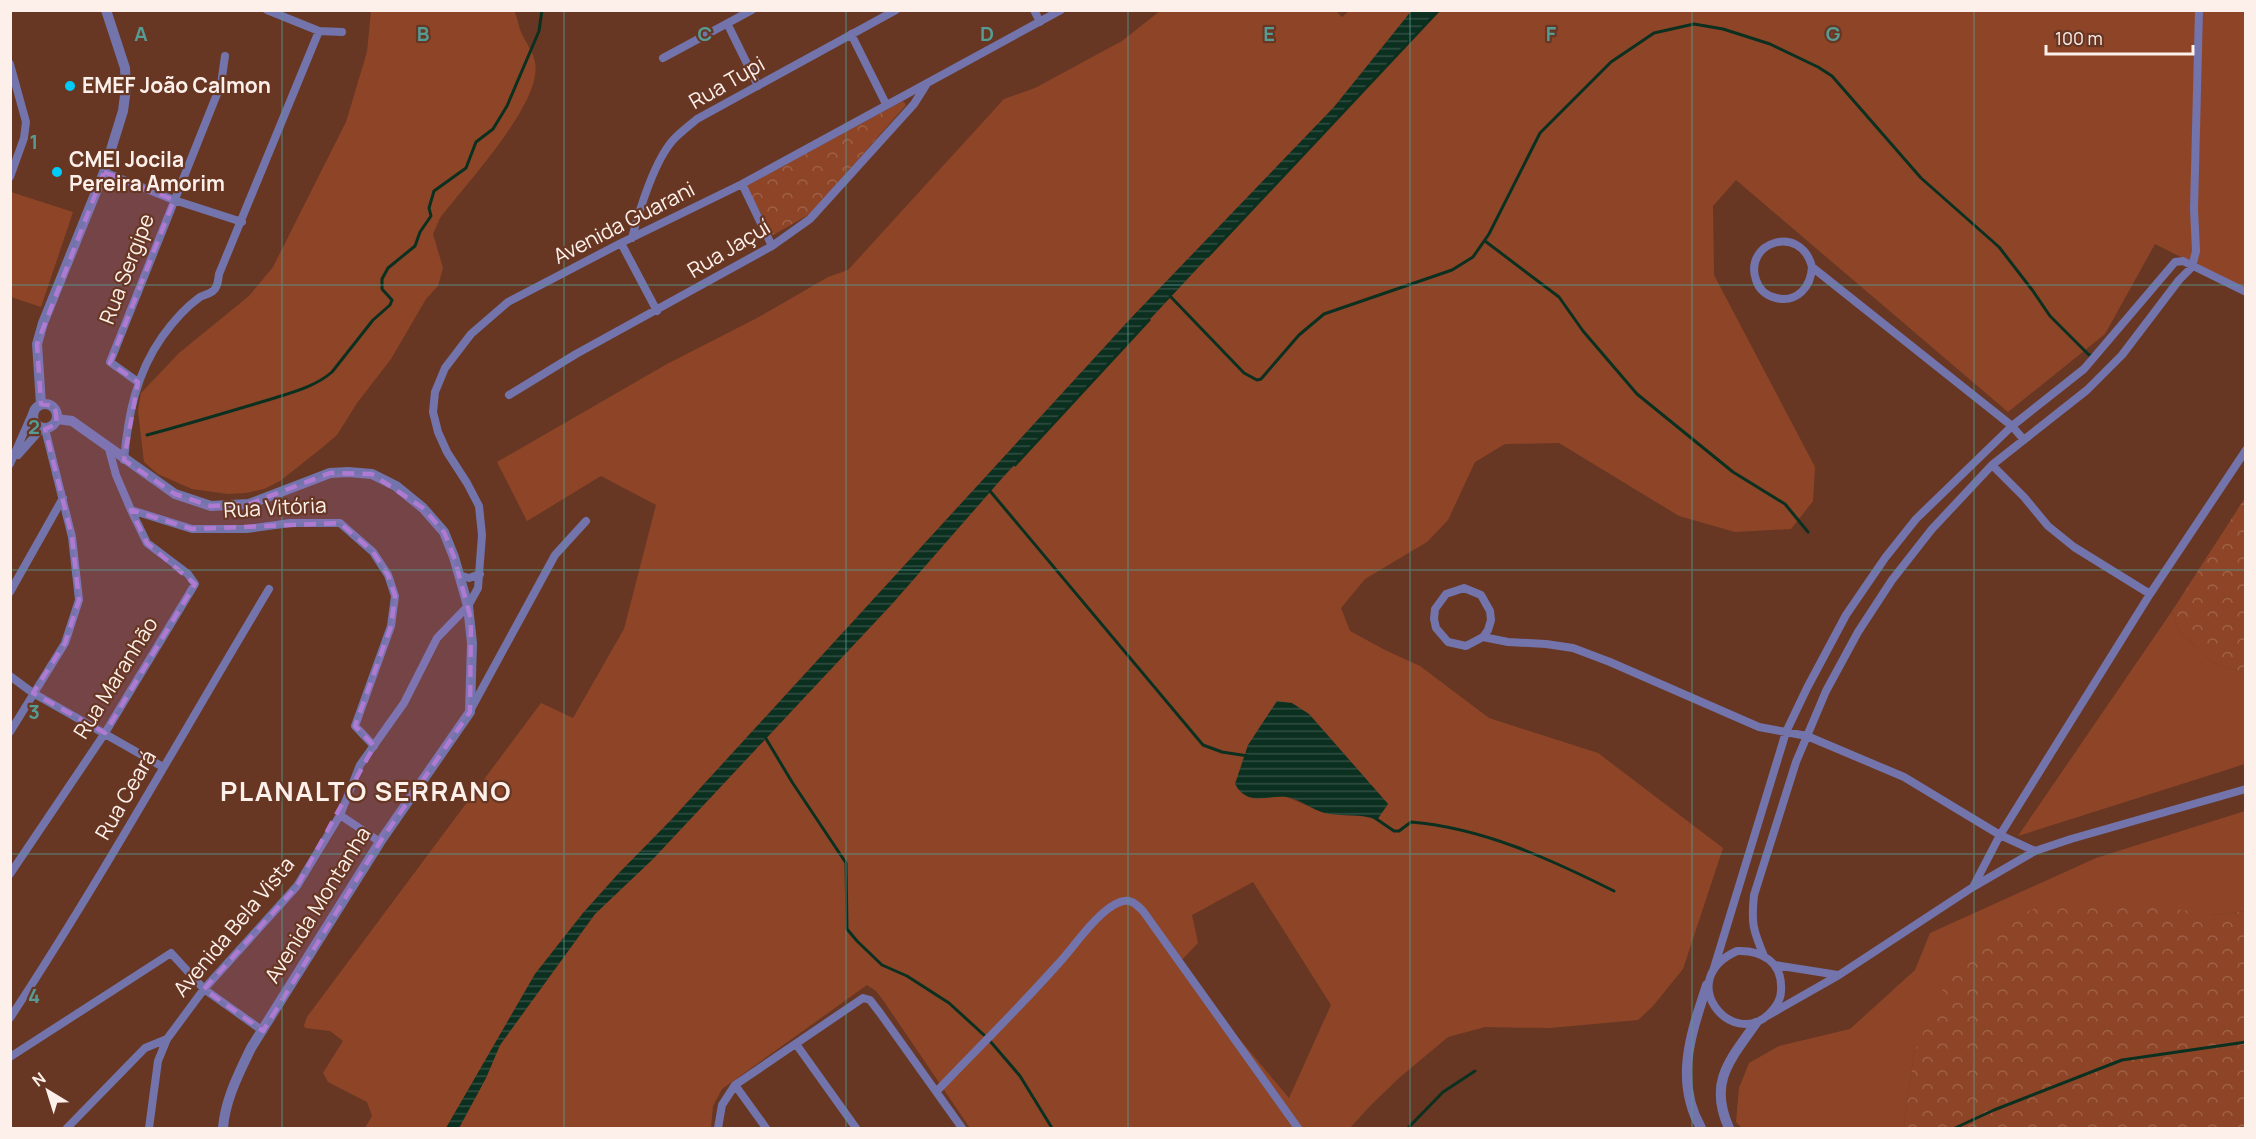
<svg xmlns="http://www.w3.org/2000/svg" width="2256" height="1139" font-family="Manrope,sans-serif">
  <defs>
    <pattern id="forest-crowns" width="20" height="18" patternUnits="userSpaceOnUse" patternTransform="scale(1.5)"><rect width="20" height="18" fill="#8e4527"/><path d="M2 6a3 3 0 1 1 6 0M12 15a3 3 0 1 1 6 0" fill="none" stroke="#9f6046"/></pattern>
    <pattern id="water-rules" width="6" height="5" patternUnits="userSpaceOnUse" patternTransform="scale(1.5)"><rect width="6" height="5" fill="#0c3020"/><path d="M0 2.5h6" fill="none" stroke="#304e41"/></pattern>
  </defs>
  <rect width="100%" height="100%" fill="#673724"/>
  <!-- green -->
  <path fill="#8e4527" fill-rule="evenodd" d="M 1335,10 L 1342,17 L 1349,11 L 1412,11 L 1334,107 L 1132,317 L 671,820 L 618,874 L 583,913 L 535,974 L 446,1128 L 365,1128 L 372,1116 L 367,1102 L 328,1082 L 323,1073 L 343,1041 L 330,1031 L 305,1028 L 304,1025 L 307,1017 L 541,703 L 573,718 L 624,629 L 656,505 L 601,476 L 527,521 L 497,462 L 667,364 L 759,317 L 828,277 L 848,270 L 1004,99 L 1035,88 L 1122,41 L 1160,11 Z
    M 371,11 L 514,11 C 518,18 518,25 521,32 C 525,42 533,51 535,62 C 543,103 464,186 440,218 L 433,234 L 443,268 L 438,286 L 426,299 L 391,359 L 357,403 L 337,435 L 323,447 L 280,481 L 264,489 L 246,493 L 228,494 L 192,489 L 158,474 L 144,462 L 138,411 L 141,393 L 179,353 L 249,296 L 273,267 L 346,122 L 367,52 Z
    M 1437,11 L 2245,11 L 2245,289 L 2155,244 L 2105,334 L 2008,412 L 1736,180 L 1713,206 L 1714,275 L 1815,467 L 1813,501 L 1791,529 L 1735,532 L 1679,516 L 1559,443 L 1505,444 L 1475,462 L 1448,520 L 1427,542 L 1365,579 L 1341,608 L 1350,631 L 1385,650 L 1420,666 L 1489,718 L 1598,753 L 1723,848 L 1683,969 L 1653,1006 L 1638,1020 L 1550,1028 L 1485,1027 L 1448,1037 L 1399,1078 L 1369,1107 L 1350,1128 L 970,1128 L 883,1000 L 876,991 L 867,985 L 722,1089 L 713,1106 L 711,1128 L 459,1128 L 486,1078 L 500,1045 L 595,914 L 653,859 L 892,604 L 1004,476 ZM 1309,714 L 1388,804 L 1376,820 L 1365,815 L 1324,813 L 1287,797 ZM 1253,882 L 1331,1005 L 1289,1098 L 1177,965 L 1198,943 L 1192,915 Z
    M 11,192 L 73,212 L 41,307 L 11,297 Z
    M 2172,611 L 2179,631 L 2212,662 L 2245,673 L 2245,764 L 2018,836 Z
    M 2245,811 L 2245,911 L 2218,915 L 2184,911 L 1914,1053 L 1904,1125 L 1906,1128 L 1742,1128 L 1736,1122 L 1739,1088 L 1749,1063 L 1779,1046 L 1850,1029 L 1915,970 L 1930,933 L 2096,858 Z"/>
  <!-- forest -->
  <path fill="url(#forest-crowns)" d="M 903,101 L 906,105 L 810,214 L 773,235 L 746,186 Z
    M 2245,498 L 2245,673 L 2212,662 L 2179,631 L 2172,611 Z
    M 2120,901 L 2218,915 L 2245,911 L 2245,1128 L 1906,1128 L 1904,1125 L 1914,1053 L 1945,985 L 1966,951 L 2003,922 L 2045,904 Z"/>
  <!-- water -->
  <path fill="url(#water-rules)" d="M 1412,10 L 1437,11 L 1004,476 L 892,604 L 653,859 L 595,914 L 500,1045 L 486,1078 L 459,1128 L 446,1128 L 535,974 L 583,913 L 618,874 L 671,820 L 1132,317 L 1334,107 Z
    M 1277,701 L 1292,703 L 1309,714 L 1388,804 L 1377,820 C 1360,813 1343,817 1325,813 C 1312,810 1299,798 1286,797 C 1265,795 1248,807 1235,784 L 1248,745 Z"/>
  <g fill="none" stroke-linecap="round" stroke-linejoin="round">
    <!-- stream -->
    <path stroke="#0c3020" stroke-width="3" d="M 1485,241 L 1559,297 L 1583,331 L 1637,394 L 1733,472 L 1785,504 L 1808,532
      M 1208,256 L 1439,10
      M 1170,296 L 1244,373 L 1257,380 L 1261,379 L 1299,335 L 1324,314 L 1452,270 L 1473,257 L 1489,234 L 1540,133 L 1611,62 L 1654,33 L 1694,24 L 1723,29 L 1770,44 L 1818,67 L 1832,76 L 1921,178 L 1999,247 L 2033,291 L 2050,316 L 2089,355 L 2093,355
      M 147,435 C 188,424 228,412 268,400 C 290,393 315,387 332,372 L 373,320 L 390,305 L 392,300 L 382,289 L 382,279 L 388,268 L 415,246 L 420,232 L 431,216 L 429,208 L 434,191 L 466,168 L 476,142 L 493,129 L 507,106 L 539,31 L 542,10
      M 1015,465 L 1149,320
      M 990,491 L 1203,745 L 1222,752 L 1248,756
      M 765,737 L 792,782 L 846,863 L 847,929 L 857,941 L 882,965 L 907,976 L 949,1003 L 984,1035
      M 1375,818 L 1394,831 L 1399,831 L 1411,822 C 1483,828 1550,859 1614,891
      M 990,1041 L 1020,1076 L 1052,1128
      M 1408,1128 L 1443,1092 L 1475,1071
      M 1955,1128 L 1994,1110 L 2122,1060 L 2246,1042"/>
    <!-- minor -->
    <path stroke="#7274ab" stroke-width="8" d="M 267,10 L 319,31 L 342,32
      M 1034,10 L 1040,22
      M 728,25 L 758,86
      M 851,34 L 886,104
      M 663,58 L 752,10
      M 10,64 L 26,122 L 24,138 L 10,177
      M 104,172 L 174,200 L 242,222
      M 742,184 L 772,246
      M 632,238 C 639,211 655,158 675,138 C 682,131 690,125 697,119 L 896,10
      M 621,243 L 657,311
      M 1812,267 C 1811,287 1797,303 1776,298 C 1767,296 1759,290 1756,280 C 1743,242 1801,223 1812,267 L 2012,426 L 2024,440
      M 138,382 L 110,362 L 221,84 L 225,56
      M 509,395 L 576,354 L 772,246 L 810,219 L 914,104 L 926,85
      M 109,449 L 116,475 L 131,510 L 192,529 L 247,529 L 290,523 L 340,523 L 373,552 L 388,575 L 395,596 L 391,626 L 355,726 L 374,746
      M 18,455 L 42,428
      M 124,460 C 128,415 136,374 162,337 C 172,323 186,307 200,297 C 204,295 209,294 213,291 C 218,287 218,280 219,274 L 319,31
      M 10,464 L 32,414
      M 1992,465 L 2024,497 L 2048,526 L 2074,547 L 2150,594
      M 459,575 L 469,578 L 480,574
      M 10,592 L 63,498
      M 1483,637 L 1488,630 L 1491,620 L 1490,611 L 1481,595 L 1464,588 L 1446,594 L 1435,609 L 1434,619 L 1436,628 L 1448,642 L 1466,646 L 1483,637 L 1508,642 L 1546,644 L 1573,648 L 1610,662 L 1759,727 L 1807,736 L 1904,777 L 2000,835 L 2035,851
      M 10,676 L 33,693 L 163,767
      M 471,709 L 555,555 L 586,521
      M 10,732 L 65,643 L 79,600 L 72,537 L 45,429
      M 340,815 L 380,842
      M 10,874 L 105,733 L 195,584 L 188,574 L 147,543 L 131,510
      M 1973,887 L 2000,835 L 2150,594 L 2246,450
      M 1737,951 C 1762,950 1783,962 1781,991 C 1781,1000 1775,1008 1769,1014 C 1732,1050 1673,980 1737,951 Z
      M 1764,956 C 1753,930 1751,923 1754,895 L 1796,762 L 1826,691 L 1858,632 L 1892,580 L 1932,529 L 1992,465 L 2087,390 L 2122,355 L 2179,280 L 2192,267 L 2196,251 L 2194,209 L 2199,10
      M 1775,965 L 1838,975
      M 1714,968 L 1786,732 L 1807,688 L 1846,615 L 1885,558 L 1916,519 L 2012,426 L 2084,369 L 2175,262 L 2183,261 L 2246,292
      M 1767,1016 L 1839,975 L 1973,887 L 2035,851 L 2071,839 L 2246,789
      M 10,1018 C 102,878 183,732 269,589
      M 796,1044 L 856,1128
      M 10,1057 L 171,953 L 204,989 L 263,1031
      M 735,1085 L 766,1128
      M 937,1091 C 977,1049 1019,1008 1058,964 C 1074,947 1098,910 1120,902 C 1130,898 1136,904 1143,911 L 1298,1128
      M 67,1128 L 145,1048 L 167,1039
      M 149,1128 L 158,1061 L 167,1039 L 204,989 L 297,886 L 340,815 L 360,765 L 404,703 L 437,638 L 468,606 L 478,588 L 482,535 L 479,506 L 467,483 L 447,452 L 438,432 L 433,412 L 435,392 L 445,368 L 471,334 L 508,302 L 621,243 L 742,184 L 1061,10
      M 718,1128 L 722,1105 L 735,1085 L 863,998 L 870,1000 L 880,1013 L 962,1128"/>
    <!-- tertiary -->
    <path stroke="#7274ab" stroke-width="10" d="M33 416a12 12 0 1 1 24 0a12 12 0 1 1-24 0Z
      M 41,404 L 37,344 L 43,323 L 104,172 L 123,111 L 126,88 L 125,68 L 106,10
      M 57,419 L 72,421 L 175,494 L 211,506 L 249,504 L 330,473 L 348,472 L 372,474 L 396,486 L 423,508 L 444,532 L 454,557 L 468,606 L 472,643 L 470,712 L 380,842 L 251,1048 C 239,1073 225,1100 223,1128
      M 1701,1128 C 1674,1080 1691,1034 1707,985
      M 1729,1128 C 1708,1082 1730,1060 1756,1023"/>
  </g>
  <!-- marked area -->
  <path fill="#af7ad1" fill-opacity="0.2" stroke="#af7ad1" stroke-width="4.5" stroke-dasharray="12 8" stroke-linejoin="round" d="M 104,172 L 174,200 L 110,363 L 138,382 L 124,460 L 175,494 L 211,506 L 249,504 L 330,473 L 372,474 L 423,508 L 444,532 L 454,557 L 471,619 L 470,712 L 380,842 L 263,1031 L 204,989 L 297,886 L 374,746 L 355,726 L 391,626 L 395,596 L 388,575 L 373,552 L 340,523 L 192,529 L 131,510 L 147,543 L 195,584 L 105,733 L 33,693 L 65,643 L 79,600 L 72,537 L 45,429 L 57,424 L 55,406 L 41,404 L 37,344 Z"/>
  <!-- grid -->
  <path fill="none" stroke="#569b94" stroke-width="1.5" stroke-opacity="0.55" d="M 282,10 L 282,1128M 564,10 L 564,1128M 846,10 L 846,1128M 1128,10 L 1128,1128M 1410,10 L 1410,1128M 1692,10 L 1692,1128M 1974,10 L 1974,1128M 10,285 L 2246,285M 10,570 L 2246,570M 10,854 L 2246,854"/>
  <!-- markers -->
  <g fill="#00cbf8" stroke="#673724" stroke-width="2">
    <circle cx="70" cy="86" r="6"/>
    <circle cx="57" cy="172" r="6"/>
  </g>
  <g text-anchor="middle" stroke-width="4.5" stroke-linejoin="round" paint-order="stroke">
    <!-- street labels -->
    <g font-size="21" fill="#fdf0eb" stroke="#673724">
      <text transform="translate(727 83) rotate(-30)" y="7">Rua Tupi</text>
      <text transform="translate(624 223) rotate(-27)" y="7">Avenida Guarani</text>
      <text transform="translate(729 249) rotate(-31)" y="7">Rua Jaçuí</text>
      <text transform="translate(127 269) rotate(-69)" y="7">Rua Sergipe</text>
      <text transform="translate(275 508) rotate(-3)" y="7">Rua Vitória</text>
      <text transform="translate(116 678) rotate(-58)" y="7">Rua Maranhão</text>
      <text transform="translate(126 795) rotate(-60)" y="7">Rua Ceará</text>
      <text transform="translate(318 905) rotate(-58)" y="7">Avenida Montanha</text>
      <text transform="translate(234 927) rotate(-50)" y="7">Avenida Bela Vista</text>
    </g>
    <!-- poi labels -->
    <g font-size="21" font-weight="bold" fill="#fdf0eb" stroke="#673724" text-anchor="start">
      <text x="82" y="93">EMEF João Calmon</text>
      <text x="69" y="167">CMEI Jocila<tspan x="69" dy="24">Pereira Amorim</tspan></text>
    </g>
    <!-- district labels -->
    <g font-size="27" font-weight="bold" letter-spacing="1.5" fill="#fdf0eb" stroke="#673724">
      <text x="366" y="801">PLANALTO SERRANO</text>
    </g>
  </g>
  <g font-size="20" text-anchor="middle" font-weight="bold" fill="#569b94" stroke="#673724" stroke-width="4.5" stroke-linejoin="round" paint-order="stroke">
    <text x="141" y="41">A</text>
    <text x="423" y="41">B</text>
    <text x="705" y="41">C</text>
    <text x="987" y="41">D</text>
    <text x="1269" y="41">E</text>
    <text x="1551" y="41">F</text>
    <text x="1833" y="41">G</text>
    <text x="34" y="149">1</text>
    <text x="34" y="434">2</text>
    <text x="34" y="719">3</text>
    <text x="34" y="1003">4</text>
  </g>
  <!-- border -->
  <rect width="2256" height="1139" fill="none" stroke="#fdf0eb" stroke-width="24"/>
  <!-- north arrow -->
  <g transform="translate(48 1091) rotate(322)" stroke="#673724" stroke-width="4.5" paint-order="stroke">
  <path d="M0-4.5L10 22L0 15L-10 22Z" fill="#fdf0eb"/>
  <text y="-9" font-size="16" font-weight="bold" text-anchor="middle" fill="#fdf0eb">N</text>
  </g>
  <!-- scale -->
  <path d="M2046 45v9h147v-9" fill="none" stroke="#fdf0eb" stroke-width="3"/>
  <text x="2055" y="45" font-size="18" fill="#fdf0eb" stroke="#673724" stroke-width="4.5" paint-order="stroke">100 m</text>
</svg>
